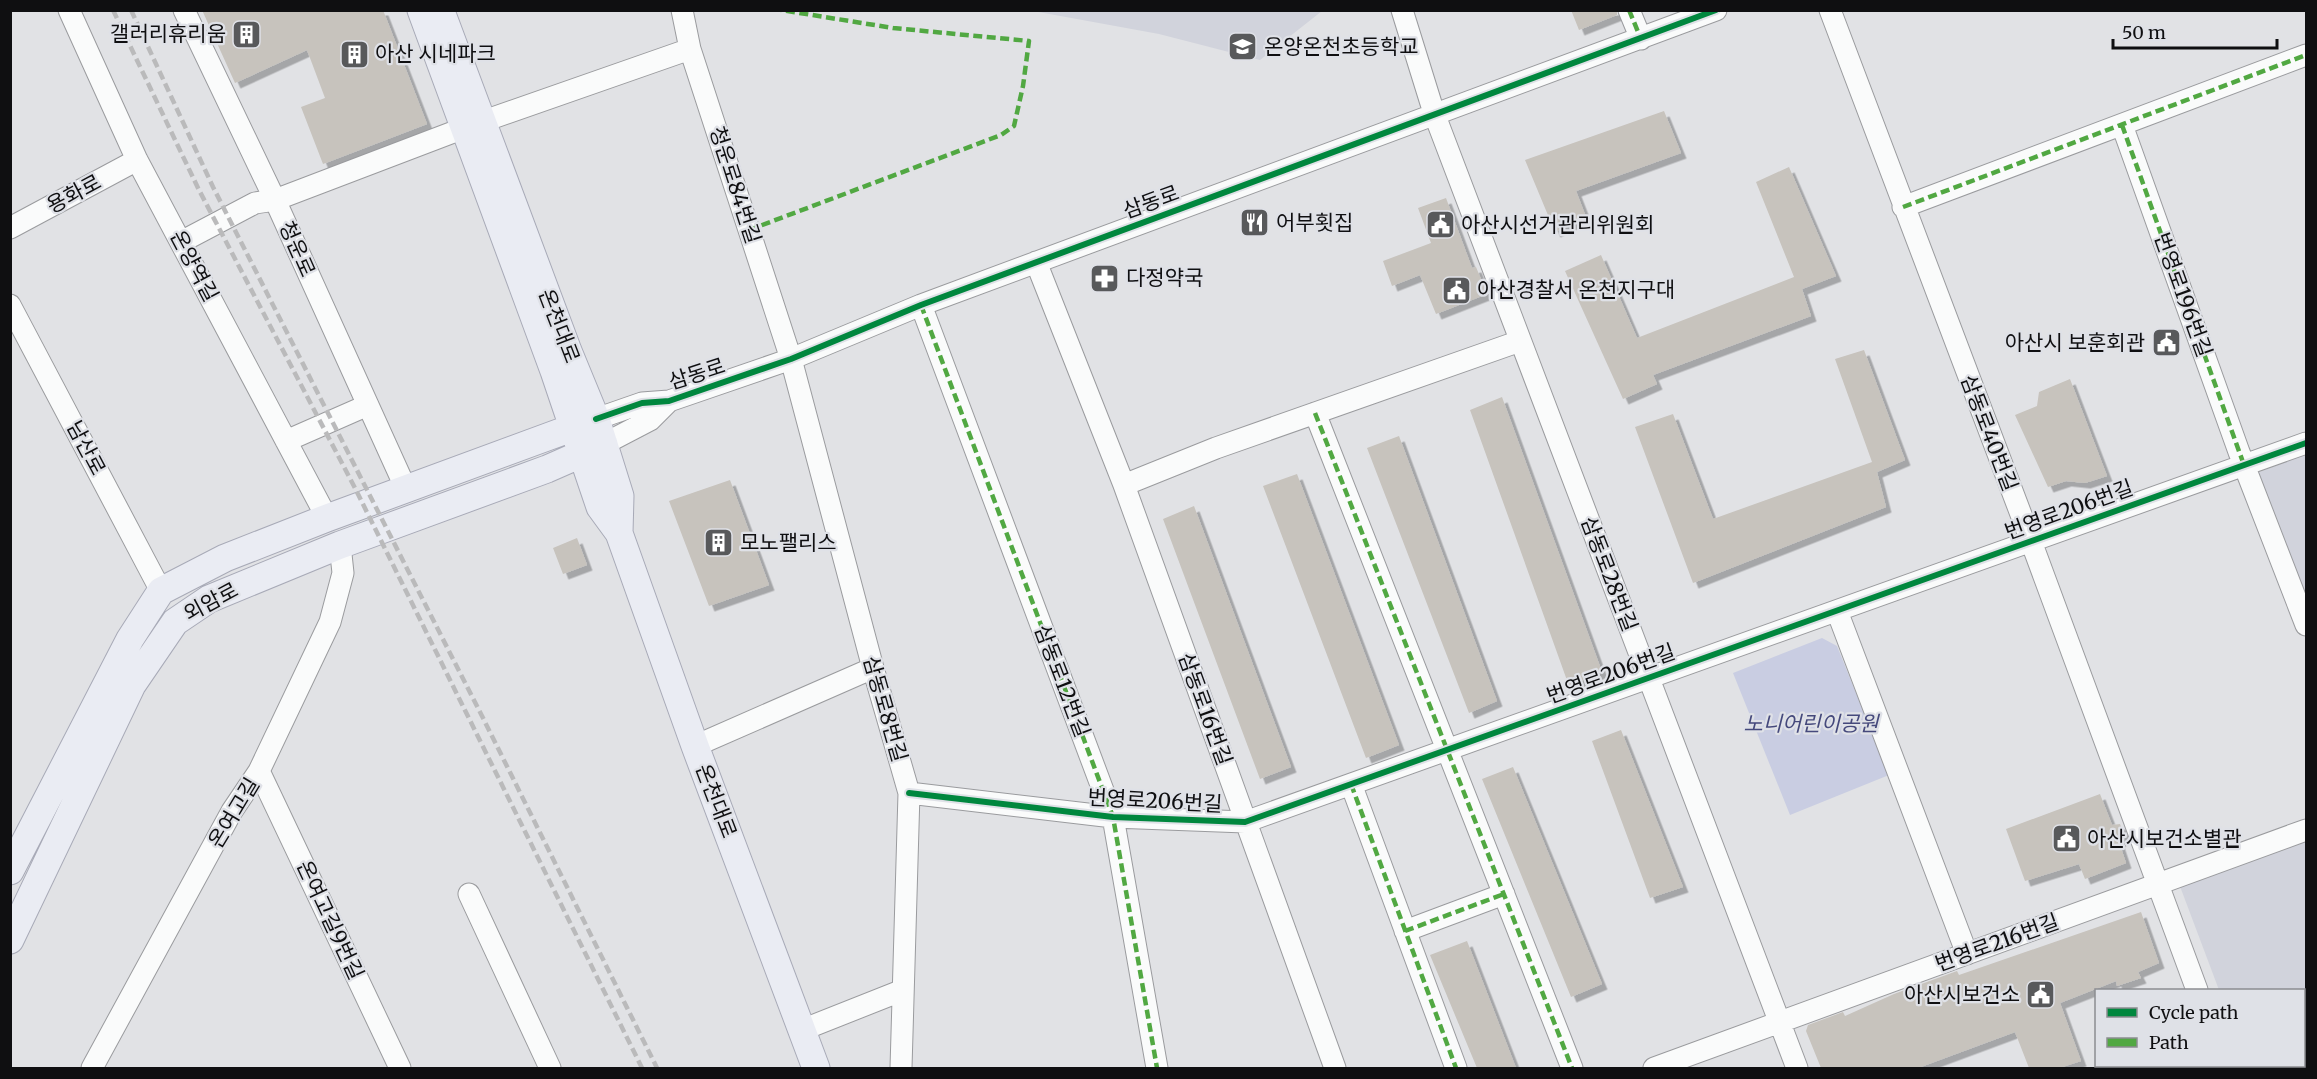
<svg xmlns="http://www.w3.org/2000/svg" width="2317" height="1079" font-family="Merriweather,'Noto Sans KR',serif">
  <defs>
    <filter id="shadow"><feDropShadow dx="5.5" dy="5.5" stdDeviation="0" flood-color="#0004"/></filter>
  </defs>
  <rect width="100%" height="100%" fill="#e1e2e5"/>
  <!-- built -->
  <path fill="#d1d3dc" d="M 1033,11 L 1322,11 L 1260,60 L 1159,34 Z
    M 2306,454 L 2306,612 L 2252,475 Z
    M 2306,832 L 2306,1068 L 2249,1068 L 2247,1066 L 2304,1066 L 2304,990 L 2219,990 L 2178,881 Z"/>
  <!-- green -->
  <path fill="#c9cde2" d="M 1822,638 L 1837,646 L 1889,775 L 1790,815 L 1733,673 Z"/>
  <!-- building -->
  <path fill="#c7c3bd" filter="url(#shadow)" d="M 202,10 L 383,10 L 427,124 L 323,164 L 301,107 L 325,98 L 307,50 L 235,83 Z
    M 1571,10 L 1617,10 L 1617,15 L 1579,30 Z
    M 1664,111 L 1681,153 L 1576,191 L 1586,217 L 1555,232 L 1525,160 Z
    M 1789,167 L 1836,276 L 1802,289 L 1811,316 L 1653,375 L 1657,384 L 1623,399 L 1565,271 L 1601,255 L 1637,338 L 1794,277 L 1756,182 Z
    M 1446,198 L 1472,268 L 1476,267 L 1487,294 L 1436,314 L 1420,275 L 1392,286 L 1383,261 L 1431,243 L 1418,208 Z
    M 1864,350 L 1905,460 L 1877,472 L 1886,507 L 1693,583 L 1635,427 L 1673,414 L 1713,519 L 1872,462 L 1835,359 Z
    M 2070,379 L 2107,476 L 2085,483 L 2066,481 L 2048,487 L 2015,415 L 2037,406 L 2039,392 Z
    M 1502,397 L 1602,672 L 1569,686 L 1470,410 Z
    M 1399,436 L 1497,701 L 1469,713 L 1367,448 Z
    M 1297,474 L 1399,745 L 1366,758 L 1263,486 Z
    M 730,480 L 769,585 L 709,606 L 669,501 Z
    M 1194,506 L 1291,767 L 1260,779 L 1163,519 Z
    M 577,538 L 587,565 L 563,574 L 553,548 Z
    M 1621,730 L 1683,887 L 1650,898 L 1592,741 Z
    M 1513,767 L 1602,984 L 1571,997 L 1482,779 Z
    M 2100,794 L 2112,825 L 2120,824 L 2125,837 L 2119,842 L 2126,863 L 2085,879 L 2079,864 L 2025,881 L 2006,829 Z
    M 2141,912 L 2159,963 L 2138,972 L 2141,978 L 2117,986 L 2116,981 L 2060,1003 L 2081,1061 L 2059,1068 L 2029,1068 L 2015,1032 L 1918,1068 L 1821,1068 L 1806,1031 L 1808,1025 L 1843,1012 L 1845,1016 L 1894,994 L 1957,971 L 1959,975 Z
    M 1467,941 L 1516,1068 L 1477,1068 L 1430,955 Z"/>
  <g fill="none" stroke-linecap="round" stroke-linejoin="round">
    <defs>
      <path id="minor" d="M 69,10 L 137,160 L 327,518
        M 184,10 L 275,200 L 406,489
        M 682,10 L 690,49 L 791,359 L 873,668 L 909,793 L 901,1068
        M 1402,10 L 1434,113 L 1797,1068
        M 1629,10 L 1641,39
        M 1830,10 L 2025,525 L 2197,990
        M 2122,125 L 2239,452 L 2306,625
        M 1903,207 L 2306,55
        M 10,228 L 137,160
        M 181,242 L 255,203 L 275,200 L 464,128 L 690,49
        M 1036,262 L 1124,485 L 1335,1068
        M 10,305 L 161,591
        M 921,305 L 1113,817 L 1157,1068
        M 1315,413 L 1572,1068
        M 596,419 L 642,403 L 669,401 L 791,359 L 921,305 L 1716,10
        M 286,441 L 368,405
        M 604,444 L 650,420 L 669,401
        M 1124,485 L 1216,448 L 1520,341
        M 1837,611 L 1967,954
        M 695,746 L 873,668
        M 259,771 L 400,1068
        M 1351,784 L 1456,1068
        M 909,793 L 1113,817 L 1245,822 L 2306,443
        M 469,894 L 550,1068
        M 1405,931 L 1504,894
        M 802,1030 L 903,990
        M 2304,1059 L 2306,1058
        M 2224,1066 L 2225,1068
        M 92,1068 L 232,811 L 259,771 L 330,622 L 343,573 L 340,545
        M 1654,1068 L 2306,830
        M 2278,1068 L 2286,1066"/>
      <path id="major" d="M 421,10 L 554,371 L 600,507 L 619,533 L 695,746 L 816,1068
        M 442,14 L 568,351 L 596,419 L 620,496 L 619,533
        M 10,871 L 130,639 L 161,591 L 225,558 L 327,518 L 596,419
        M 10,940 L 132,685 L 175,622 L 209,599 L 340,545 L 547,469 L 604,444"/>
    </defs>
    <!-- minor casing -->
    <use href="#minor" stroke="#9a9b9e" stroke-width="23"/>
    <!-- major casing -->
    <use href="#major" stroke="#a8aab7" stroke-width="29"/>
    <!-- minor -->
    <use href="#minor" stroke="#fafbfb" stroke-width="21"/>
    <!-- major -->
    <use href="#major" stroke="#eaecf3" stroke-width="27"/>
    <!-- rail -->
    <path stroke="#bababb" stroke-width="4.5" stroke-dasharray="9 4.5" stroke-linecap="butt" d="M 113,10 L 199,190 L 355,488 L 642,1068
      M 131,10 L 213,187 L 482,716 L 657,1068"/>
    <!-- quiet -->
    <path stroke="#51a842" stroke-width="4.5" stroke-dasharray="9 4.5" stroke-linecap="butt" d="M 1629,10 L 1641,39
      M 2122,125 L 2244,465
      M 1903,207 L 2306,55
      M 749,230 L 1001,135 L 1014,126 L 1023,86 L 1029,41 L 893,28 L 781,10
      M 921,305 L 1113,817 L 1157,1068
      M 1315,413 L 1572,1068
      M 1351,784 L 1456,1068
      M 1405,931 L 1504,894"/>
    <defs>
      <path id="cycleway" d="M 596,419 L 642,403 L 669,401 L 791,359 L 921,305 L 1716,10
        M 909,793 L 1113,817 L 1245,822 L 2306,443"/>
    </defs>
    <!-- cycleway casing -->
    <use href="#cycleway" stroke="#dfe1e7" stroke-width="10"/>
    <!-- cycleway -->
    <use href="#cycleway" stroke="#00873e" stroke-width="6"/>
  </g>
  <!-- icons -->
  <defs>
    <symbol id="building-square" viewBox="-11 -11 22 22"><rect x="-9" y="-9" width="18" height="18" rx="4" fill="#58595b" stroke="#dfe1e7"/><path d="M-4-6H4V6H1V3H-1V6H-4ZM-2.5-4.3h1.7v1.8h-1.7ZM.8-4.3h1.7v1.8H.8ZM-2.5-1h1.7V.8h-1.7ZM.8-1h1.7V.8H.8Z" fill="#fff"/></symbol>
    <symbol id="school-square" viewBox="-11 -11 22 22"><rect x="-9" y="-9" width="18" height="18" rx="4" fill="#58595b" stroke="#dfe1e7"/><path d="M0-5L7-2L0 1L-7-2ZM-4 1L0 2.5L4 1V4Q0 6-4 4Z" fill="#fff"/></symbol>
    <symbol id="restaurant-square" viewBox="-11 -11 22 22"><rect x="-9" y="-9" width="18" height="18" rx="4" fill="#58595b" stroke="#dfe1e7"/><path d="M-5-6h1v4h1v-4h1v4h1v-4h1v5L-1.5 .5V6h-2V.5L-5-1ZM5-6V6H3V1.5H1.5Q1.5-4 5-6Z" fill="#fff"/></symbol>
    <symbol id="civic-square" viewBox="-11 -11 22 22"><rect x="-9" y="-9" width="18" height="18" rx="4" fill="#58595b" stroke="#dfe1e7"/><path d="M-.6-6.5H3V-4.5H.6V-3L4-1V1h2V6H-6V1h2V-1L-.6-3ZM-1.2 2.5V6h2.4V2.5Z" fill="#fff"/></symbol>
    <symbol id="pharmacy-square" viewBox="-11 -11 22 22"><rect x="-9" y="-9" width="18" height="18" rx="4" fill="#58595b" stroke="#dfe1e7"/><path d="M-2-6h4v4h4v4h-4v4h-4v-4h-4v-4h4Z" fill="#fff"/></symbol>
  </defs>
  <g fill-rule="evenodd">
    <use href="#building-square" x="230" y="18" width="33" height="33"/>
    <use href="#school-square" x="1226" y="30" width="33" height="33"/>
    <use href="#building-square" x="338" y="38" width="33" height="33"/>
    <use href="#restaurant-square" x="1238" y="206" width="33" height="33"/>
    <use href="#civic-square" x="1424" y="208" width="33" height="33"/>
    <use href="#pharmacy-square" x="1088" y="262" width="33" height="33"/>
    <use href="#civic-square" x="1440" y="274" width="33" height="33"/>
    <use href="#civic-square" x="2150" y="326" width="33" height="33"/>
    <use href="#building-square" x="702" y="526" width="33" height="33"/>
    <use href="#civic-square" x="2050" y="822" width="33" height="33"/>
    <use href="#civic-square" x="2024" y="978" width="33" height="33"/>
  </g>
  <g text-anchor="middle" stroke-width="4.5" stroke-linejoin="round" paint-order="stroke">
    <!-- poi labels -->
    <g font-size="21" fill="#0f0f11" stroke="#dfe1e7" text-anchor="start">
      <text x="226" y="41" text-anchor="end">갤러리휴리움</text>
      <text x="1264" y="54">온양온천초등학교</text>
      <text x="375" y="61">아산 시네파크</text>
      <text x="1276" y="230">어부횟집</text>
      <text x="1461" y="232">아산시선거관리위원회</text>
      <text x="1126" y="285">다정약국</text>
      <text x="1477" y="297">아산경찰서 온천지구대</text>
      <text x="2145" y="350" text-anchor="end">아산시 보훈회관</text>
      <text x="740" y="550">모노팰리스</text>
      <text x="2087" y="846">아산시보건소별관</text>
      <text x="2020" y="1002" text-anchor="end">아산시보건소</text>
    </g>
    <!-- street labels -->
    <g font-size="21" fill="#0f0f11" stroke="#dfe1e7">
      <text transform="translate(735 185) rotate(72)" y="7">청운로84번길</text>
      <text transform="translate(74 194) rotate(-28)" y="7">용화로</text>
      <text transform="translate(1151 202) rotate(-20)" y="7">삼동로</text>
      <text transform="translate(297 249) rotate(66)" y="7">청운로</text>
      <text transform="translate(194 266) rotate(62)" y="7">온양역길</text>
      <text transform="translate(2183 295) rotate(70)" y="7">번영로196번길</text>
      <text transform="translate(559 326) rotate(69)" y="7">온천대로</text>
      <text transform="translate(697 374) rotate(-18)" y="7">삼동로</text>
      <text transform="translate(1989 433) rotate(69)" y="7">삼동로40번길</text>
      <text transform="translate(86 448) rotate(62)" y="7">남산로</text>
      <text transform="translate(2069 510) rotate(-20)" y="7">번영로206번길</text>
      <text transform="translate(1609 574) rotate(69)" y="7">삼동로28번길</text>
      <text transform="translate(211 602) rotate(-28)" y="7">외암로</text>
      <text transform="translate(1611 674) rotate(-20)" y="7">번영로206번길</text>
      <text transform="translate(1062 681) rotate(69)" y="7">삼동로12번길</text>
      <text transform="translate(885 709) rotate(74)" y="7">삼동로8번길</text>
      <text transform="translate(1205 709) rotate(70)" y="7">삼동로16번길</text>
      <text transform="translate(716 801) rotate(69)" y="7">온천대로</text>
      <text transform="translate(1155 801) rotate(3)" y="7">번영로206번길</text>
      <text transform="translate(234 813) rotate(-59)" y="7">온여고길</text>
      <text transform="translate(330 920) rotate(65)" y="7">온여고길9번길</text>
      <text transform="translate(1997 943) rotate(-20)" y="7">번영로216번길</text>
    </g>
    <!-- park labels -->
    <g font-size="21" font-style="italic" fill="#45497c" stroke="#dfe1e7">
      <text x="1811" y="731">노니어린이공원</text>
    </g>
  </g>
  <!-- border -->
  <rect width="2317" height="1079" fill="none" stroke="#0f0f11" stroke-width="24"/>
  <!-- legend -->
  <rect x="2095" y="989" width="210" height="78" fill="#dfe1e7" stroke="#8c8d91" stroke-width="1.5"/>
  <rect x="2107" y="1008" width="30" height="9" fill="#00873e" stroke="#8c8d91" stroke-width="1.5"/>
  <text x="2149" y="1019" font-size="18" fill="#0f0f11">Cycle path</text>
  <rect x="2107" y="1038" width="30" height="9" fill="#51a842" stroke="#8c8d91" stroke-width="1.5"/>
  <text x="2149" y="1049" font-size="18" fill="#0f0f11">Path</text>
  <!-- scale -->
  <path d="M2113 39v9h164v-9" fill="none" stroke="#0f0f11" stroke-width="3"/>
  <text x="2122" y="39" font-size="18" fill="#0f0f11" stroke="#dfe1e7" stroke-width="4.5" paint-order="stroke">50 m</text>
</svg>
